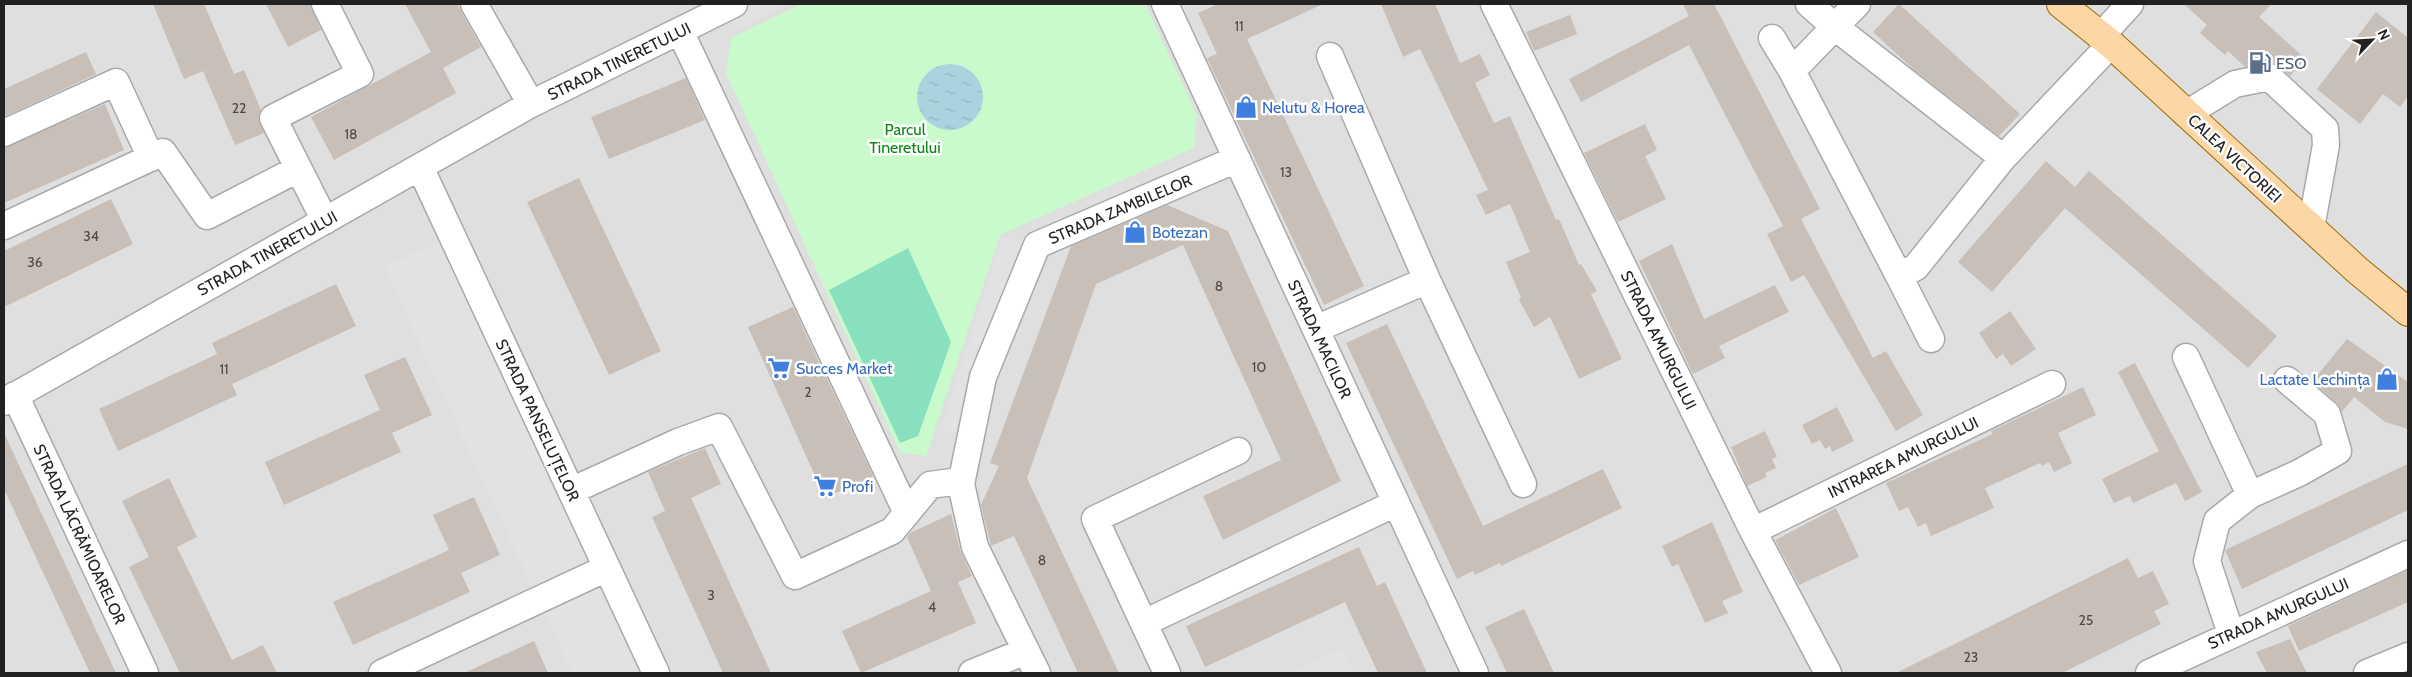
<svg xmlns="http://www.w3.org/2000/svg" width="2412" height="677" font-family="Cabin,sans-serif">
  <defs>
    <pattern id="water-ripples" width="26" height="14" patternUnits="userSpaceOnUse" patternTransform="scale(1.25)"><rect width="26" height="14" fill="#aad3df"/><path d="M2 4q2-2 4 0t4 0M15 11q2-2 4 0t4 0" fill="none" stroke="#92b5bf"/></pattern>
  </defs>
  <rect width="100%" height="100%" fill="#f2efe9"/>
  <!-- residential -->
  <path fill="#e0dfdf" d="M 4,4 L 2408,4 L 2408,673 L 4,673 Z"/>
  <!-- park -->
  <path fill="#c8facc" d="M 801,4 L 1145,4 L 1197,115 L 1194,148 L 1000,235 L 926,456 L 900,452 L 726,73 L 731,38 Z"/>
  <!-- pitch -->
  <path fill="#88e0be" d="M 908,248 L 951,342 L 918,436 L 900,443 L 829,290 Z"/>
  <!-- parking -->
  <path fill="#e2e2e2" d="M 751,4 L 788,4 L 737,29 L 730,14 Z
    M 1002,237 L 1023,243 L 961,437 L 941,430 Z
    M 443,240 L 643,673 L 572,673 L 384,267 Z
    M 1343,649 L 1354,673 L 1290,673 Z"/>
  <!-- water -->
  <path fill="url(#water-ripples)" d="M917 97a33 33 0 1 1 66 0a33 33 0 1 1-66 0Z"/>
  <!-- building -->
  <path fill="#c7bfb8" d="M 153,4 L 204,4 L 234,74 L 244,70 L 261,110 L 258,118 L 264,133 L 235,145 L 203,71 L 184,79 Z
    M 266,4 L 310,4 L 321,30 L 288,47 Z
    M 405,4 L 457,4 L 481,47 L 443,68 L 456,93 L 334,160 L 311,117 L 431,52 Z
    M 1218,4 L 1323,4 L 1247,39 L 1364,286 L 1324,305 L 1207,58 L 1217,54 L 1198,13 Z
    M 1381,4 L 1435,4 L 1460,63 L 1480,54 L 1490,75 L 1475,83 L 1494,123 L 1510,116 L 1556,220 L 1559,219 L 1579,265 L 1581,264 L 1597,291 L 1591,294 L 1622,359 L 1579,379 L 1550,317 L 1534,327 L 1519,300 L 1521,298 L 1506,262 L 1530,252 L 1510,204 L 1486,215 L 1476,195 L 1488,190 L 1420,49 L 1403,57 Z
    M 1683,4 L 1714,4 L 1820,209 L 1801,219 L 1873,358 L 1886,351 L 1923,415 L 1896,431 L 1804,275 L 1791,282 L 1767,234 L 1783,226 L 1689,45 L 1581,102 L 1569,79 L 1689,16 Z
    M 1899,4 L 2020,114 L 1999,136 L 1913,69 L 1873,32 Z
    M 2184,4 L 2271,4 L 2259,17 L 2306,59 L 2290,76 L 2273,62 L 2245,67 L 2228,51 L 2225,55 L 2200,33 L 2207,25 Z
    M 2376,12 L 2408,38 L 2408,96 L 2400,107 L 2383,94 L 2360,124 L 2317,89 Z
    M 1570,15 L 1577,34 L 1534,51 L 1526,32 Z
    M 86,52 L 96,74 L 4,117 L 4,89 Z
    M 686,78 L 705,120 L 609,159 L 591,117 Z
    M 105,104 L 124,150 L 4,203 L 4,148 Z
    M 1645,124 L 1657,150 L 1645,156 L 1666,199 L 1618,222 L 1584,153 Z
    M 2046,161 L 2075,187 L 2089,171 L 2277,336 L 2248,368 L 2065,208 L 1992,292 L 1958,262 Z
    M 579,178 L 661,351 L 609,375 L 527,202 Z
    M 111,199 L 133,244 L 4,307 L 4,251 Z
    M 1167,205 L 1228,231 L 1341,481 L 1223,540 L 1203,496 L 1281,460 L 1183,245 L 1096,284 L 1027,478 L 1119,673 L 1078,673 L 1014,536 L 991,546 L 981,505 L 999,466 L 990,463 L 1071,246 Z
    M 1672,244 L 1704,319 L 1775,285 L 1789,312 L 1719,346 L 1725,358 L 1693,374 L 1639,261 Z
    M 336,284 L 356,326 L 232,384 L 237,395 L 118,451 L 99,409 L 217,354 L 212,343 Z
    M 793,307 L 873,476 L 825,498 L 748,327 Z
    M 2010,311 L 2036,349 L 2011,366 L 2003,354 L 1996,359 L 1979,333 Z
    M 1387,324 L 1483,526 L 1603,469 L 1622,508 L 1501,566 L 1500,563 L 1475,575 L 1473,571 L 1457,579 L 1346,343 Z
    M 2347,339 L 2408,382 L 2408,429 L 2385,422 L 2354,397 L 2342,412 L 2337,403 L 2312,382 Z
    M 405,357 L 432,415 L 392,433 L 401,452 L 284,505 L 265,462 L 380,410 L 364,375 Z
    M 2135,363 L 2202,492 L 2185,501 L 2176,483 L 2133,503 L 2130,496 L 2114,503 L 2102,479 L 2159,451 L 2118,372 Z
    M 2083,387 L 2096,415 L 2058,433 L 2072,463 L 2054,472 L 2049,462 L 2042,466 L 2040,463 L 1985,488 L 1994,508 L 1931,536 L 1926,523 L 1918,527 L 1908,507 L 1899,511 L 1886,483 L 1993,434 L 1991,431 Z
    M 1837,407 L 1854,441 L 1832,452 L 1830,446 L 1825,449 L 1820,440 L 1812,444 L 1802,425 Z
    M 1765,431 L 1777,457 L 1772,459 L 1776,468 L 1765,473 L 1767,477 L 1747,486 L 1731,447 Z
    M 4,433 L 116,673 L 90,673 L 4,489 Z
    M 705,448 L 721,484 L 691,498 L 771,673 L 723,673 L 652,517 L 665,511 L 648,472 Z
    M 2408,464 L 2408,510 L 2242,589 L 2225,550 Z
    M 169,478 L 197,537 L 177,547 L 232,660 L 263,645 L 277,673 L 180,673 L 129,567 L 149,557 L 122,501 Z
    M 474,497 L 500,555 L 461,573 L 470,592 L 353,645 L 333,602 L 449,550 L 433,515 Z
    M 1836,508 L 1859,557 L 1799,585 L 1775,540 Z
    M 951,514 L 960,550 L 972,576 L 958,582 L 976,623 L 861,673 L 842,631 L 931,591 L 907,537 L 910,533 Z
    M 1712,522 L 1743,592 L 1722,601 L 1728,613 L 1705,623 L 1678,564 L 1672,567 L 1662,546 Z
    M 1359,547 L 1377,586 L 1385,582 L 1427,673 L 1378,673 L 1345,602 L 1205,667 L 1186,626 Z
    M 2128,558 L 2138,578 L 2153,571 L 2169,604 L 2154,611 L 2161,624 L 2062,673 L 1896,673 Z
    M 2408,570 L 2408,602 L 2299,651 L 2288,626 Z
    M 1524,609 L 1554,673 L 1507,673 L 1485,627 Z
    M 2290,639 L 2307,673 L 2267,673 L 2256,652 Z
    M 534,641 L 548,673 L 464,673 Z"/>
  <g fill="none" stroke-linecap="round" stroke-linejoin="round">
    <defs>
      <path id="minor" d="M 474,4 L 531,104
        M 1165,4 L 1475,673
        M 1494,4 L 1753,531 L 1828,673
        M 1809,4 L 1835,27 L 2003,158
        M 680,31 L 907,513
        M 2100,37 L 2130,4
        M 1772,38 L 1792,71 L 1899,276
        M 1330,56 L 1427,280
        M 1792,71 L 1857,4
        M 2186,114 L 2235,84 L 2269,77 L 2325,129 L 2326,145 L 2311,228
        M 4,133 L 116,82 L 151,158
        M 420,167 L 656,673
        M 325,221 L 273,118 L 360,74 L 325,4
        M 4,226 L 163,152 L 207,216 L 298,169
        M 1316,329 L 1427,280 L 1523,484
        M 1931,339 L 1899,276 L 1916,267 L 2003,158 L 2111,44
        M 2186,357 L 2250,495
        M 15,395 L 145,673
        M 4,402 L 531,104 L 734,4
        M 571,491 L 678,442 L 719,427 L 795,576 L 892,531 L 930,485 L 959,481 L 961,484
        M 1753,531 L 2052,384
        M 1144,623 L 1396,503
        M 2231,634 L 2207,561 L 2217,521 L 2250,495 L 2299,473 L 2338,451 L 2327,414 L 2287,380
        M 382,673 L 607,568
        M 972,673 L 1026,651
        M 1037,673 L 975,547 L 961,484 L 983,377 L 1037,245 L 1237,159
        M 1167,673 L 1095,519 L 1238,451
        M 2149,673 L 2408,554
        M 2367,673 L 2408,656"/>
      <path id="major" d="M 2061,4 L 2111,44 L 2357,270 L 2408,312"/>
    </defs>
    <!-- minor casing -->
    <use href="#minor" stroke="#a9a9a9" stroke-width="29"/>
    <!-- major casing -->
    <use href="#major" stroke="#a06b00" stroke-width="30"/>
    <!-- minor -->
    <use href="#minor" stroke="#fff" stroke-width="26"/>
    <!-- major -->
    <use href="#major" stroke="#fcd6a4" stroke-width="28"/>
  </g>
  <!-- icons -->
  <defs>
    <symbol id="fuel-bare" viewBox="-9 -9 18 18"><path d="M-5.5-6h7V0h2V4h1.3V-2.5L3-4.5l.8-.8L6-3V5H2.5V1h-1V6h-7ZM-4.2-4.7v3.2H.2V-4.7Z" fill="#5c6f8a" stroke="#fff" stroke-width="2.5" paint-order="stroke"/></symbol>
    <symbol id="shop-bare" viewBox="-9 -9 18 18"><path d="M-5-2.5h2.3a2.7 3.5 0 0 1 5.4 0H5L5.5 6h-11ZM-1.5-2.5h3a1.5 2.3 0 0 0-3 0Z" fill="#3f7fe0" stroke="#fff" stroke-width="2.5" paint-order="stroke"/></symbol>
    <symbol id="supermarket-bare" viewBox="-9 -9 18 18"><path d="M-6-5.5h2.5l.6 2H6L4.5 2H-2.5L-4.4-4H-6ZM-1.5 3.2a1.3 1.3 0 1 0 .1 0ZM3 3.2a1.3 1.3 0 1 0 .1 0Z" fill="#3f7fe0" stroke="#fff" stroke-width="2.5" paint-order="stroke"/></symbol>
  </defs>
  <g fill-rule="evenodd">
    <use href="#fuel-bare" x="2244" y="47" width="32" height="32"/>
    <use href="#shop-bare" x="1230" y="91" width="32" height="32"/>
    <use href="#shop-bare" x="1119" y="216" width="32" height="32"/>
    <use href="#supermarket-bare" x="763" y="352" width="32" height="32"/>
    <use href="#shop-bare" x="2371" y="363" width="32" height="32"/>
    <use href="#supermarket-bare" x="809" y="470" width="32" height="32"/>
  </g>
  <g text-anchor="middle" stroke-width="5" stroke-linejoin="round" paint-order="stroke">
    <!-- number labels -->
    <g font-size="14" fill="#4b4948">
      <text x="1239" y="31">11</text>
      <text x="239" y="113">22</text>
      <text x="351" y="139">18</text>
      <text x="1286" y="177">13</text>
      <text x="91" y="241">34</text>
      <text x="35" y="267">36</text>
      <text x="1219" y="291">8</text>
      <text x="1259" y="372">10</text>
      <text x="224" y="374">11</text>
      <text x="808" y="397">2</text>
      <text x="1042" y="565">8</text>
      <text x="711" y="600">3</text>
      <text x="932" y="612">4</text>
      <text x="2086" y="625">25</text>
      <text x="1971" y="662">23</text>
    </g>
    <!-- street labels -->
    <g font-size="16" fill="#222" stroke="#fff">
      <text transform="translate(619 61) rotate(-26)" y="6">STRADA TINERETULUI</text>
      <text transform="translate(2235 158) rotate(43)" y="6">CALEA VICTORIEI</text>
      <text transform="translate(1120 209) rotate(-23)" y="6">STRADA ZAMBILELOR</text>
      <text transform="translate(267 253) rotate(-29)" y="6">STRADA TINERETULUI</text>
      <text transform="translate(1320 339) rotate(65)" y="6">STRADA MACILOR</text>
      <text transform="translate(1659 340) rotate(64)" y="6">STRADA AMURGULUI</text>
      <text transform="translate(538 420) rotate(65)" y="6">STRADA PANSELUȚELOR</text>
      <text transform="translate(1903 457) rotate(-26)" y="6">INTRAREA AMURGULUI</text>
      <text transform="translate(80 534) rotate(65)" y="6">STRADA LĂCRĂMIOARELOR</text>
      <text transform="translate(2278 613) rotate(-24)" y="6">STRADA AMURGULUI</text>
    </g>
    <!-- service labels -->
    <g font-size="16" fill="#4e5e75" stroke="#fff" text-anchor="start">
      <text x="2276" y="69">ESO</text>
    </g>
    <!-- shop labels -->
    <g font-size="16" fill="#366cbe" stroke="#fff" text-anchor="start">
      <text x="1262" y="113">Nelutu &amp; Horea</text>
      <text x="1152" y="238">Botezan</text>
      <text x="796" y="374">Succes Market</text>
      <text x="2370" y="385" text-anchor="end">Lactate Lechința</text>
      <text x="842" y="492">Profi</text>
    </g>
    <!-- park labels -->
    <g font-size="16" fill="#0c8416" stroke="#fff">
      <text x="905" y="135">Parcul<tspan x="905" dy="18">Tineretului</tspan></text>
    </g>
  </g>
  <!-- border -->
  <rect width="2412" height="677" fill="none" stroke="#222222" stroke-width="10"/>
  <!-- north arrow -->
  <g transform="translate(2372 40) rotate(65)" stroke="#ffffff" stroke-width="4" paint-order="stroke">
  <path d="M0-4L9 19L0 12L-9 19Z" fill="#222222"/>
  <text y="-8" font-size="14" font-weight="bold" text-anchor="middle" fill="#222222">N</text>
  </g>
</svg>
